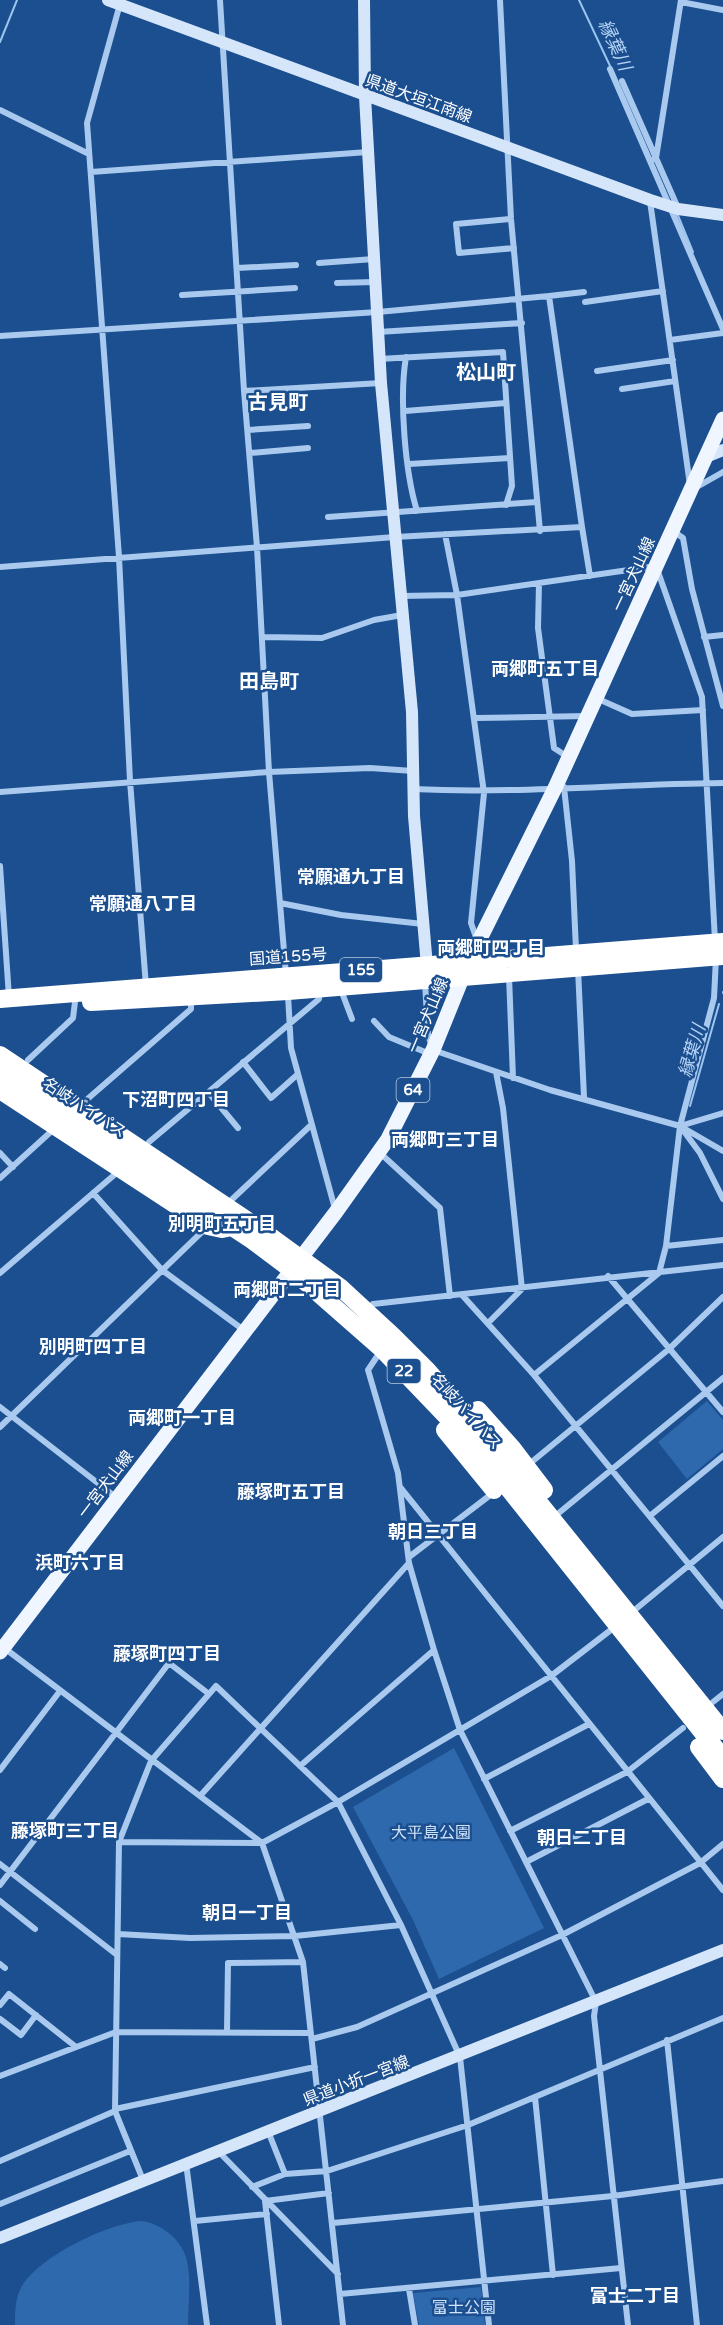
<svg xmlns="http://www.w3.org/2000/svg" width="723" height="2325" font-family="'Varela Round','Noto Sans JP',sans-serif">
  <rect width="100%" height="100%" fill="#1b4f8f"/>
  <!-- green -->
  <path fill="#2e69ad" d="M 707,1401 L 723,1420 L 723,1449 L 687,1479 L 658,1442 Z
    M 454,1748 L 544,1928 L 439,1979 L 413,1920 L 353,1807 Z
    M 140,2221 C 159,2222 180,2238 186,2257 C 192,2277 188,2305 188,2325 L 15,2325 C 15,2311 15,2297 23,2284 C 43,2255 105,2225 140,2221 Z
    M 481,2287 L 485,2325 L 419,2325 L 413,2293 Z"/>
  <g fill="none" stroke-linecap="round" stroke-linejoin="round">
    <!-- stream -->
    <path stroke="#9cc4f0" stroke-width="2" d="M 579,0 L 611,68
      M 0,42 L 17,0
      M 677,213 L 693,252
      M 723,993 L 723,992
      M 690,1106 L 719,1004"/>
    <!-- street -->
    <path stroke="#a9c9ee" stroke-width="6" d="M 220,0 L 244,391 L 257,547 L 269,772 L 286,975
      M 500,0 L 511,219 L 540,531
      M 681,2 L 723,10
      M 120,4 L 87,123 L 119,557 L 130,781 L 146,986
      M 610,69 L 723,329
      M 622,81 L 678,208
      M 0,110 L 89,154
      M 650,161 L 656,158 L 681,0
      M 91,172 L 368,152
      M 650,201 L 690,485
      M 511,219 L 456,224 L 459,253 L 514,248
      M 319,263 L 374,259
      M 237,268 L 296,265
      M 337,283 L 375,282
      M 182,295 L 295,288
      M 549,296 L 584,292
      M 585,302 L 663,291
      M 378,332 L 522,323
      M 0,336 L 378,312 L 549,296 L 582,527
      M 670,340 L 723,333
      M 406,357 C 399,398 405,472 417,511
      M 379,359 L 503,352 L 512,486 L 506,505
      M 597,371 L 673,360
      M 622,389 L 675,381
      M 244,391 L 381,383
      M 405,411 L 506,403
      M 248,430 L 308,426
      M 250,453 L 308,448
      M 409,464 L 510,458
      M 695,488 L 723,472
      M 328,517 L 537,502
      M 673,531 L 683,538 L 692,589 L 723,706
      M 445,534 L 457,595 L 484,793 L 471,923 L 477,940
      M 0,567 L 395,537 L 582,527 L 590,576
      M 539,583 L 538,628 L 554,748 L 568,757
      M 401,596 L 457,595 L 656,566 L 702,697 L 715,941
      M 263,637 L 322,638 L 374,620 L 402,615
      M 704,637 L 723,635
      M 596,698 L 632,714 L 703,710
      M 476,718 L 586,716
      M 564,787 L 572,861 L 576,950
      M 413,789 C 516,794 620,784 723,783
      M 0,792 L 269,772 L 370,768 L 413,771
      M 0,866 L 9,997
      M 280,903 L 341,915 L 423,924
      M 578,969 L 584,1097
      M 509,976 L 513,1078
      M 425,982 L 428,1035 L 433,1050 L 550,1090 L 680,1126 L 723,1151
      M 341,990 L 352,1019
      M 288,995 L 291,1048 L 335,1209
      M 374,1021 L 389,1037 L 430,1054
      M 28,1060 L 73,1018 L 75,1002
      M 243,1062 L 271,1098 L 298,1074
      M 209,1093 L 238,1128
      M 84,1102 L 191,1009 L 191,998
      M 723,1113 L 680,1126 L 700,1153 L 723,1199
      M 149,1142 L 319,999 L 320,991
      M 0,1153 L 13,1167
      M 380,1153 L 440,1208 L 450,1296
      M 0,1178 L 55,1128
      M 93,1193 L 162,1270 L 245,1331
      M 226,1205 L 310,1126
      M 666,1246 L 723,1240
      M 0,1273 L 120,1170
      M 608,1276 L 723,1412
      M 462,1295 L 534,1375 L 723,1606
      M 373,1304 L 723,1265
      M 488,1323 L 522,1289 L 503,1108 L 496,1072
      M 380,1352 L 368,1370 L 398,1473 L 409,1563 L 434,1650 L 460,1730 L 596,2002 L 594,2016 L 628,2325
      M 534,1375 L 659,1273 L 666,1246 L 680,1126 L 714,998 L 716,958
      M 0,1407 L 117,1498
      M 0,1427 L 207,1227
      M 528,1465 L 669,1349 L 723,1297
      M 400,1487 L 723,1890
      M 560,1512 L 723,1378
      M 651,1515 L 723,1456
      M 409,1557 L 493,1493
      M 631,1613 L 723,1537
      M 3,1647 L 262,1843 L 303,1962 L 343,2325
      M 713,1702 L 723,1694
      M 300,1766 L 434,1650
      M 0,1770 L 60,1691
      M 484,1779 L 589,1724
      M 200,1796 L 409,1563
      M 510,1831 L 627,1772 L 683,1728
      M 119,1842 L 262,1843 L 338,1802 L 551,1676 L 616,1626
      M 526,1862 L 648,1799
      M 0,1864 L 117,1955
      M 0,1885 L 169,1663 L 209,1694
      M 0,1901 L 35,1929
      M 118,1934 L 190,1938 L 295,1936 L 401,1925
      M 0,1964 L 5,1968
      M 0,2005 L 9,1994 L 76,2047
      M 0,2019 L 21,2035 L 36,2015
      M 227,2031 L 228,1963 L 303,1962
      M 312,2039 L 357,2027 L 562,1935 L 700,1863 L 723,1844
      M 667,2040 L 697,2325
      M 0,2076 L 116,2032 L 310,2033
      M 535,2097 L 553,2275
      M 115,2109 L 315,2067
      M 268,2131 L 285,2174
      M 218,2151 L 338,2274
      M 0,2161 L 115,2111
      M 186,2163 L 207,2325
      M 143,2180 L 115,2111 L 119,1842 L 151,1761 L 216,1686 L 338,1802 L 401,1925 L 460,2057 L 489,2325
      M 252,2187 L 285,2174 L 327,2171 L 468,2125 L 723,2018
      M 0,2204 L 130,2151
      M 195,2221 L 267,2214
      M 333,2223 L 613,2196 L 723,2181
      M 409,2289 L 415,2325
      M 340,2294 L 621,2268
      M 279,2325 L 265,2201 L 329,2193"/>
    <!-- secondary -->
    <path stroke="#d6e6fa" stroke-width="12" d="M 108,0 L 650,200 L 678,209 L 723,215
      M 364,0 L 365,96 L 381,383 L 412,712 L 414,816 L 427,966
      M 706,457 L 723,450
      M 0,2238 L 723,1950"/>
    <!-- primary -->
    <path stroke="#f0f6ff" stroke-width="15" d="M 0,1652 L 336,1212 L 388,1139 L 433,1050 L 469,961 L 555,788 L 723,419"/>
    <!-- highway -->
    <path stroke="#fff" stroke-width="18" d="M 0,999 L 723,942
      M 91,1002 L 288,991 L 723,956
      M 0,1055 L 260,1229 L 341,1288 L 393,1336 L 426,1369 L 490,1442 L 723,1731
      M 0,1075 L 252,1240 L 292,1270 L 382,1349 L 474,1445 L 723,1758
      M 0,1090 L 208,1226 L 222,1229 L 232,1227
      M 478,1410 L 512,1448 L 544,1490
      M 445,1430 L 494,1490
      M 699,1747 L 723,1779"/>
  </g>
  <g text-anchor="middle" stroke-width="5" stroke-linejoin="round" paint-order="stroke">
    <!-- shield labels -->
    <g fill="#1b4f8f" stroke="#bbcadd" stroke-width="1.5">
      <rect x="340" y="958" width="42" height="24" rx="4.5"/>
      <rect x="396.5" y="1078" width="33" height="24" rx="4.5"/>
      <rect x="387.5" y="1359" width="33" height="24" rx="4.5"/>
    </g>
    <g font-size="15" font-weight="bold" fill="#fff">
      <text x="361" y="975">155</text>
      <text x="413" y="1095">64</text>
      <text x="404" y="1376">22</text>
    </g>
    <!-- street labels -->
    <g font-size="16" fill="#fff" stroke="#1b4f8f">
      <text transform="translate(419 98) rotate(20)" y="6">県道大垣江南線</text>
      <text transform="translate(633 574) rotate(-65)" y="6">一宮犬山線</text>
      <text transform="translate(288 956) rotate(-4)" y="6">国道155号</text>
      <text transform="translate(427 1015) rotate(-67)" y="6">一宮犬山線</text>
      <text transform="translate(85 1107) rotate(33)" y="6">名岐バイパス</text>
      <text transform="translate(467 1411) rotate(48)" y="6">名岐バイパス</text>
      <text transform="translate(105 1484) rotate(-53)" y="6">一宮犬山線</text>
      <text transform="translate(356 2080) rotate(-21)" y="6">県道小折一宮線</text>
    </g>
    <!-- park labels -->
    <g font-size="16" fill="#cfe3fa" stroke="#1b4f8f">
      <text x="431" y="1838">大平島公園</text>
      <text x="464" y="2313">富士公園</text>
    </g>
    <!-- water labels -->
    <g font-size="18" font-style="italic" fill="#b5d3f5" stroke="#1b4f8f">
      <text transform="translate(615 45) rotate(65)" y="6">縁葉川</text>
      <text transform="translate(692 1051) rotate(-74)" y="6">縁葉川</text>
    </g>
    <!-- neighbourhood labels -->
    <g font-size="18" font-weight="bold" fill="#fff" stroke="#1b4f8f">
      <text x="545" y="675">両郷町五丁目</text>
      <text x="351" y="883">常願通九丁目</text>
      <text x="143" y="910">常願通八丁目</text>
      <text x="491" y="954">両郷町四丁目</text>
      <text x="176" y="1106">下沼町四丁目</text>
      <text x="445" y="1146">両郷町三丁目</text>
      <text x="222" y="1230">別明町五丁目</text>
      <text x="287" y="1296">両郷町二丁目</text>
      <text x="93" y="1353">別明町四丁目</text>
      <text x="182" y="1424">両郷町一丁目</text>
      <text x="291" y="1498">藤塚町五丁目</text>
      <text x="433" y="1538">朝日三丁目</text>
      <text x="80" y="1569">浜町六丁目</text>
      <text x="167" y="1660">藤塚町四丁目</text>
      <text x="65" y="1837">藤塚町三丁目</text>
      <text x="582" y="1844">朝日二丁目</text>
      <text x="247" y="1919">朝日一丁目</text>
      <text x="635" y="2302">富士二丁目</text>
    </g>
    <!-- quarter labels -->
    <g font-size="20" font-weight="bold" fill="#fff" stroke="#1b4f8f">
      <text x="486" y="379">松山町</text>
      <text x="278" y="409">古見町</text>
      <text x="269" y="688">田島町</text>
    </g>
  </g>
</svg>
